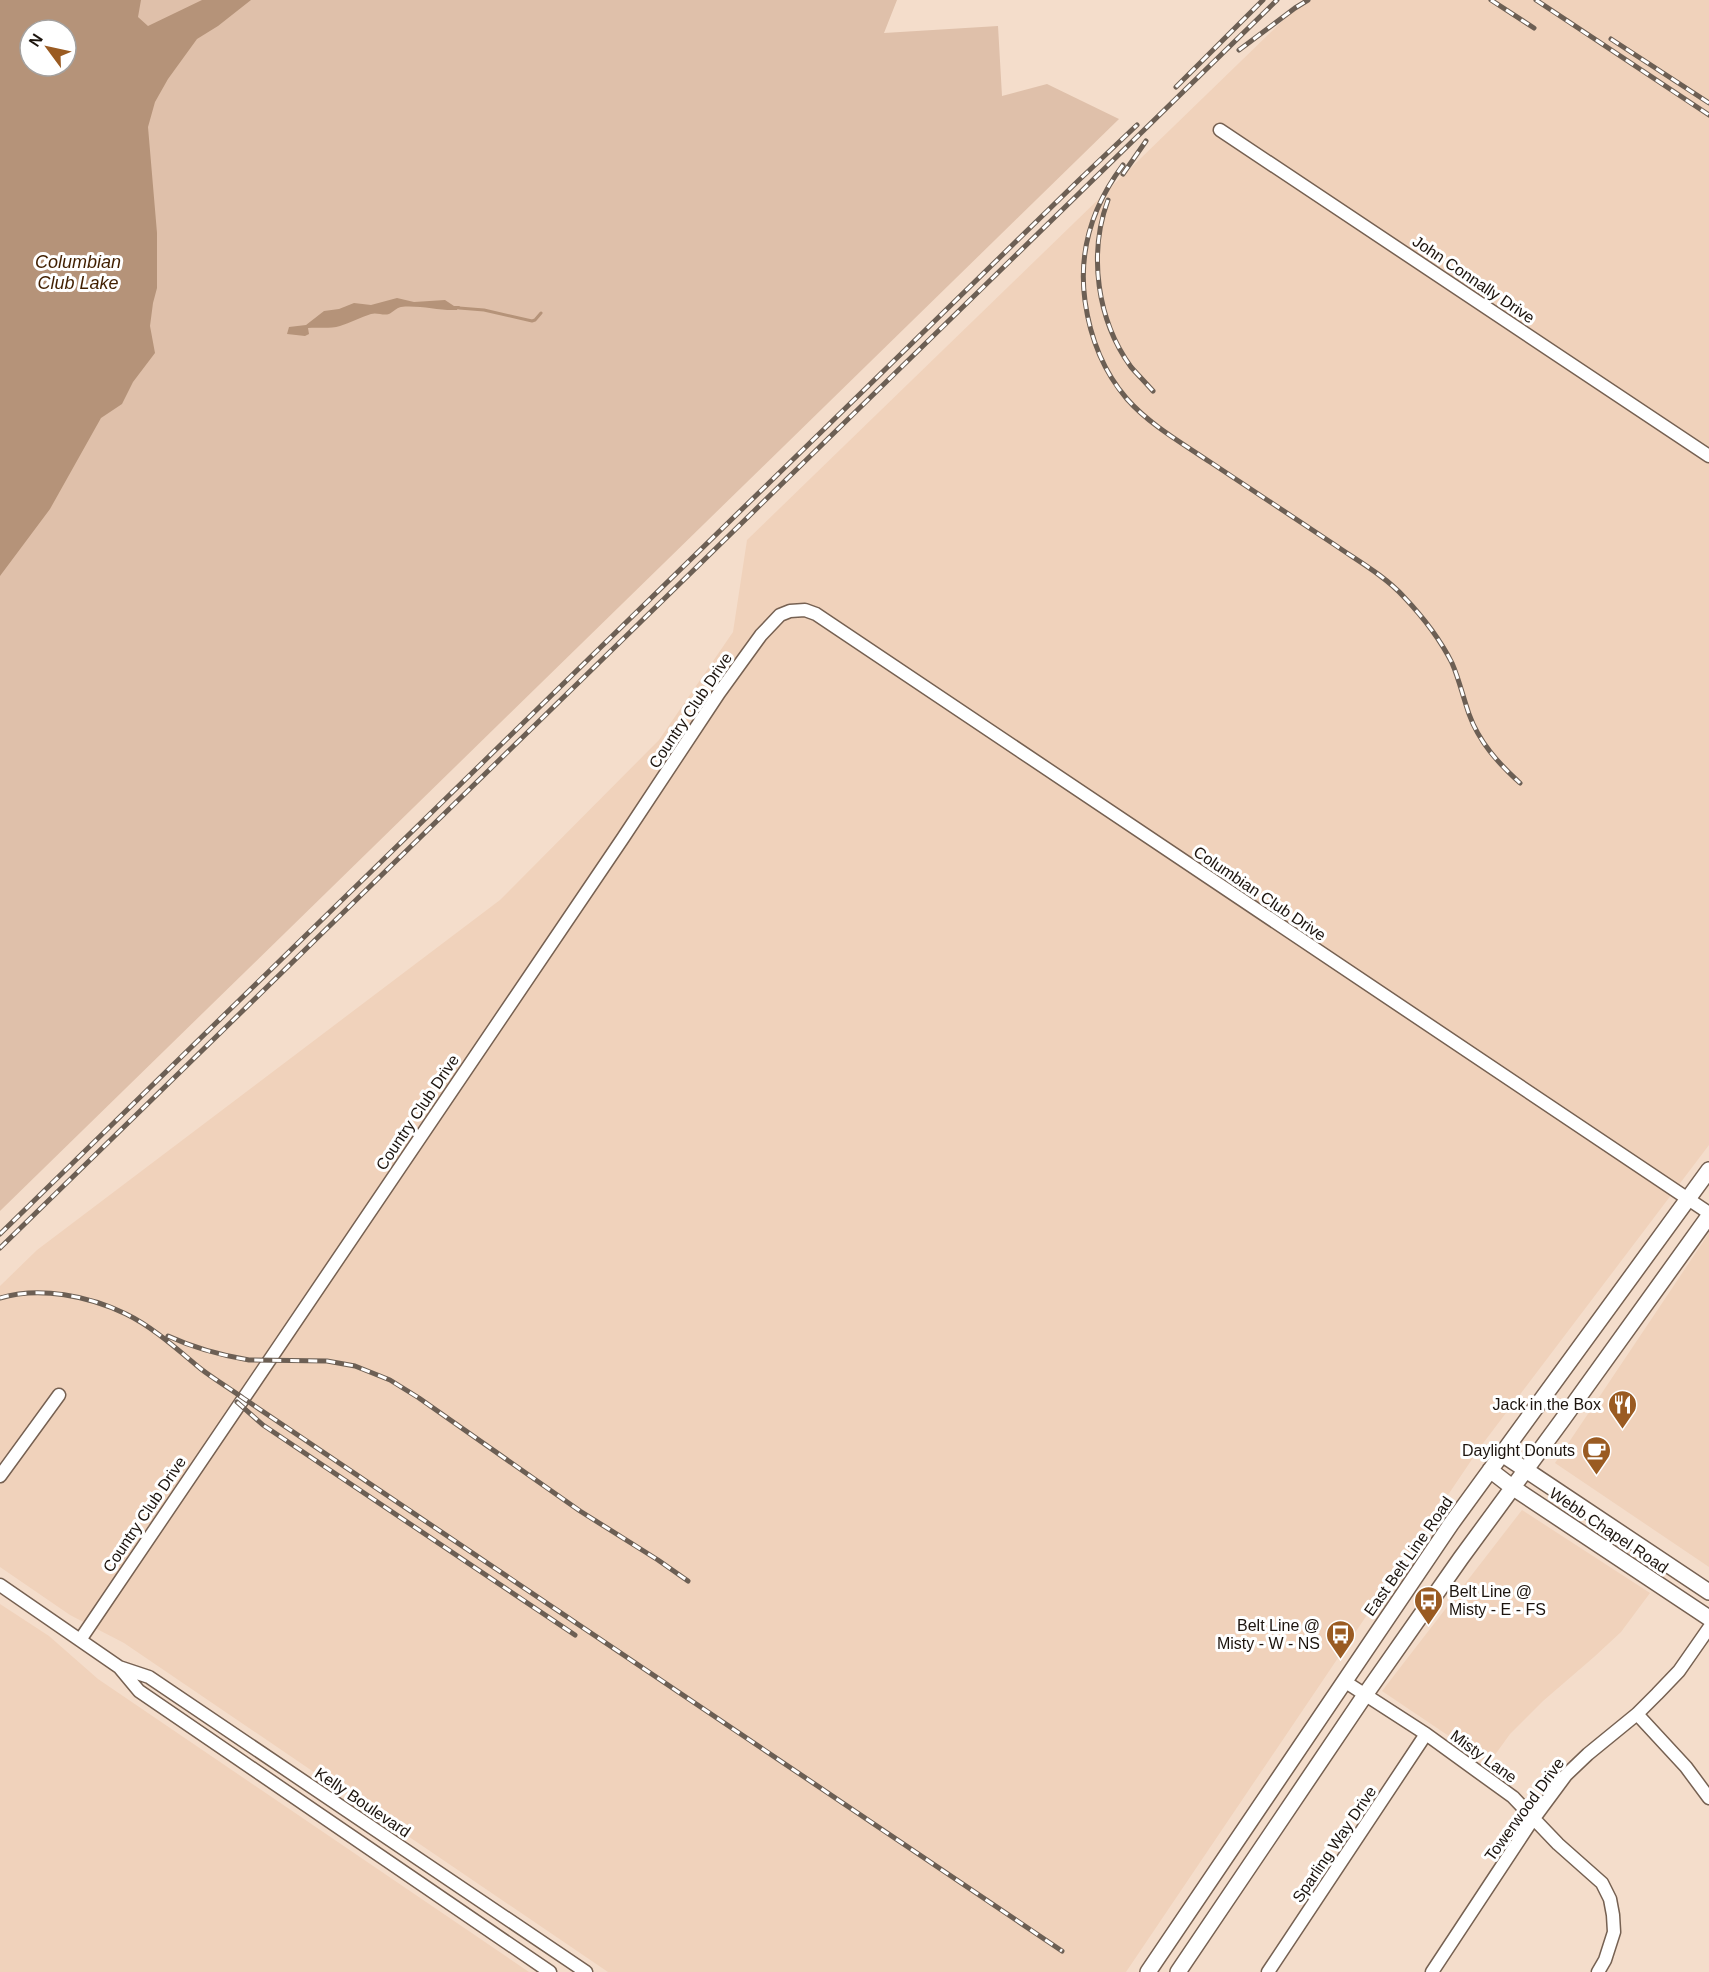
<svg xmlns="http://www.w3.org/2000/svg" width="1709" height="1972" font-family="Helvetica,sans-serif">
  <rect width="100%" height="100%" fill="#f4ddcb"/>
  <!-- built -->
  <path fill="#f0d2bb" d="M 1304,0 L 1709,0 L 1709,1145 L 1481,1446 L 1126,1972 L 608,1972 L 124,1643 L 70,1615 L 0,1567 L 0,1286 L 37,1250 L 500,900 L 659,740 L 733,632 L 747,540 Z
    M 1709,1233 L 1709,1567 L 1555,1463 Z
    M 1522,1510 L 1650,1593 L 1621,1632 L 1594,1657 L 1543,1701 L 1510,1734 L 1489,1763 L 1382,1691 Z
    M 0,1604 L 49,1636 L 98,1679 L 529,1972 L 0,1972 Z"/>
  <!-- green -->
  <path fill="#dfc0aa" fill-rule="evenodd" d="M 0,0 L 897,0 L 884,33 L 998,26 L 1002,96 L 1047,84 L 1119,119 L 0,1211 ZM 30,30 L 66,30 L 66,66 L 30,66 Z"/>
  <!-- water -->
  <path fill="#b59379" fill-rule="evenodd" d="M 0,0 L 141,0 L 138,17 L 148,26 L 202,0 L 251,0 L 218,26 L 197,39 L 168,79 L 155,102 L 148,127 L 157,233 L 157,288 L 153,303 L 150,326 L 155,353 L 133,382 L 122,404 L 101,418 L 50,509 L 0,576 ZM 30,30 L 66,30 L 66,66 L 30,66 Z
    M 397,298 L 414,302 L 445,300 L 454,306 L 460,306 L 457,310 C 439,311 420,305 401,307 C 396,308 393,312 389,314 C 383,316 377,312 371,314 C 361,317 350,323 340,326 C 330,329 318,327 308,328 L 309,334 L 305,336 L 287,334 L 289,327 L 306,325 L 324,311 L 339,309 L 354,303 L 371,305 Z"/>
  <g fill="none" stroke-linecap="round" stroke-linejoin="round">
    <!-- stream -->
    <path stroke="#b59379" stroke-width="3" d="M 459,308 L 484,310 L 532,321 L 535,320 L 541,313"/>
    <defs>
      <path id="minor" d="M 1220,130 L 1709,456
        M 0,1476 L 59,1395
        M 0,1585 L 119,1667 L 139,1691 L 550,1972
        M 80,1640 L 623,838 L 719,693 L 761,635 L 780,615 L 790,611 L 805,610 L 816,614 L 1709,1213
        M 119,1667 L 149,1677 L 586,1972
        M 1344,1681 L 1426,1734 L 1513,1797 L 1558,1844 L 1602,1883 L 1610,1899 L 1613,1915 L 1614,1932 L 1605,1960 L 1598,1972
        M 1637,1714 L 1686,1767 L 1709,1798
        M 1268,1972 L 1426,1734
        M 1432,1972 L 1529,1825 L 1566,1775 L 1588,1754 L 1637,1714 L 1657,1694 L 1679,1671 L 1709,1628"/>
      <path id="major" d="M 1502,1454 L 1709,1592
        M 1490,1470 L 1512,1487 L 1709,1618
        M 1148,1972 L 1451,1524 L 1709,1170
        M 1178,1972 L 1365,1695 L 1461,1558 L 1563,1419 L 1709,1216"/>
    </defs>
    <!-- minor casing -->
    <use href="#minor" stroke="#766152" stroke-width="15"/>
    <!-- major casing -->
    <use href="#major" stroke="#766152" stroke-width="18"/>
    <!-- minor -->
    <use href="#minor" stroke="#fff" stroke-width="12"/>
    <!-- major -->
    <use href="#major" stroke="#fff" stroke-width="15"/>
    <defs>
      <path id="rail" d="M 1491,0 L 1534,28
        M 1536,0 L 1709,115
        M 1611,39 L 1709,103
        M 1239,50 L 1295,8 L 1308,0
        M 1176,87 L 1263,0
        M 1123,165 C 1093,205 1078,250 1085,301 C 1090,337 1103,371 1127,399 C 1150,425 1182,443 1210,462 C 1252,490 1293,517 1335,545 C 1358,561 1385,576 1404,597 C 1422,616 1440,639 1452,663 C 1459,679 1463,697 1469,714 C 1479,742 1498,763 1520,783
        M 1123,174 L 1146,141
        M 1108,200 C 1088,254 1097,320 1131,367 C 1138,375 1146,383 1153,391
        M 0,1234 L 1079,180 L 1137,125
        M 0,1248 L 1277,0
        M 0,1298 C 40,1286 89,1296 126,1314 C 153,1327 178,1350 201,1369 C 214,1379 229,1388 243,1398 L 1062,1951
        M 168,1336 C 194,1348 220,1355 249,1360 L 327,1361 L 355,1366 L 390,1380 L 419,1398 L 580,1511 L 658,1560 L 688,1581
        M 237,1402 L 263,1425 L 575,1635"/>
    </defs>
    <!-- rail casing -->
    <use href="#rail" stroke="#6c5f54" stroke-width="5"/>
    <!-- rail -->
    <use href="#rail" stroke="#fff" stroke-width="3" stroke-dasharray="9" stroke-linecap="butt"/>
  </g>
  <!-- icons -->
  <defs>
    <symbol id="restaurant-pin" viewBox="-11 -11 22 30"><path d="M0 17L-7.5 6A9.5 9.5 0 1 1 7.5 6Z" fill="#9a5b22" stroke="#fff"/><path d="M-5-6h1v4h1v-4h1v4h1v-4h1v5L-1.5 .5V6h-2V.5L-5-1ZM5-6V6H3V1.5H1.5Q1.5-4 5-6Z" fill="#fff"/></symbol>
    <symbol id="cafe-pin" viewBox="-11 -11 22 30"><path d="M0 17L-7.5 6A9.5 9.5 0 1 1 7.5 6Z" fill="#9a5b22" stroke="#fff"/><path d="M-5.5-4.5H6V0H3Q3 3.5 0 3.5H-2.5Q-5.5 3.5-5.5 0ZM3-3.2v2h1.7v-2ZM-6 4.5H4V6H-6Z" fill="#fff"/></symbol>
    <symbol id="bus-pin" viewBox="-11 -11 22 30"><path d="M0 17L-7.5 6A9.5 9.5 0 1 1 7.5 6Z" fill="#9a5b22" stroke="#fff"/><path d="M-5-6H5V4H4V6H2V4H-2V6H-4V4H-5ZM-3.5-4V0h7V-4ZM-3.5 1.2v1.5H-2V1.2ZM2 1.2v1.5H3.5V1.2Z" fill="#fff"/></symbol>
  </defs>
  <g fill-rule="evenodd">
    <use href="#restaurant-pin" x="1606" y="1388" width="33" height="45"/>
    <use href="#cafe-pin" x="1580" y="1434" width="33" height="45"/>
    <use href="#bus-pin" x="1412" y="1584" width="33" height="45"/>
    <use href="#bus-pin" x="1324" y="1618" width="33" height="45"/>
  </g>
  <g text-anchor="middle" stroke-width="6" stroke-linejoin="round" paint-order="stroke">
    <!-- street labels -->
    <g font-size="16" fill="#1c140e" stroke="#fff">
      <text transform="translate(1474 279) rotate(34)" y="6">John Connally Drive</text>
      <text transform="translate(690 710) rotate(-56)" y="6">Country Club Drive</text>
      <text transform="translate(1260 893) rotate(34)" y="6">Columbian Club Drive</text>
      <text transform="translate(417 1112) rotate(-56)" y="6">Country Club Drive</text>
      <text transform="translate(144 1514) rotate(-56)" y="6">Country Club Drive</text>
      <text transform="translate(1609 1530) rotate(34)" y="6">Webb Chapel Road</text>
      <text transform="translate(1408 1556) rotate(-55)" y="6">East Belt Line Road</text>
      <text transform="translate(1484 1756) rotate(36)" y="6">Misty Lane</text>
      <text transform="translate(363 1802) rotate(34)" y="6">Kelly Boulevard</text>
      <text transform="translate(1524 1809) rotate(-54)" y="6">Towerwood Drive</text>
      <text transform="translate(1334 1844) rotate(-56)" y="6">Sparling Way Drive</text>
    </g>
    <!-- poi labels -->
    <g font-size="16" fill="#1c140e" stroke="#fff" text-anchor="end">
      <text x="1601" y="1410">Jack in the Box</text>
      <text x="1575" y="1456">Daylight Donuts</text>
      <text x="1449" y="1597" text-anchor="start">Belt Line @<tspan x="1449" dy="18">Misty - E - FS</tspan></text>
      <text x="1320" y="1631">Belt Line @<tspan x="1320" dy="18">Misty - W - NS</tspan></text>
    </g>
    <!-- water labels -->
    <g font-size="18" font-style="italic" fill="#411f00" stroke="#fff">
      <text x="78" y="268">Columbian<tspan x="78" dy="21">Club Lake</tspan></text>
    </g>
  </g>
  <!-- north arrow -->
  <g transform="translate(48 48) rotate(303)"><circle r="28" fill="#ffffff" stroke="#a4a19f" stroke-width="1.5"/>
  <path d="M0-4.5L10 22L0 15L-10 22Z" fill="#9a5b22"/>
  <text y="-9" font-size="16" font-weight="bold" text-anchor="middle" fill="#1c140e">N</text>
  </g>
</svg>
